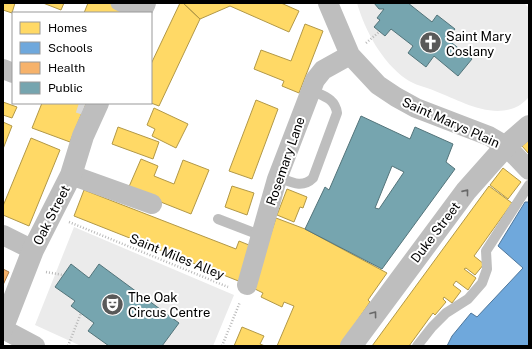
<svg xmlns="http://www.w3.org/2000/svg" width="532" height="349" font-family="'Public Sans',sans-serif">
  <rect width="100%" height="100%" fill="#fff"/>
  <!-- green -->
  <path fill="#ebebeb" d="M 357,3 L 524,3 L 529,8 L 529,97 C 525,101 520,106 514,108 C 488,118 459,100 435,91 C 426,87 414,85 406,79 C 382,62 365,31 357,3 Z
    M 74,227 L 234,295 L 213,346 L 81,346 L 35,325 Z"/>
  <!-- homes -->
  <path fill="#ffd966" stroke="#b29847" d="M 3,3 L 15,3 L 12,13 L 3,10 Z
    M 43,3 L 64,3 L 61,10 Z
    M 88,3 L 117,3 L 123,13 L 84,13 Z
    M 180,3 L 183,3 L 200,19 L 159,106 L 151,103 L 151,64 Z
    M 183,3 L 281,3 L 299,11 L 289,32 L 230,6 L 200,19 Z
    M 305,24 L 323,31 L 299,93 L 282,86 L 284,81 L 254,69 L 261,50 L 291,61 Z
    M 256,100 L 278,109 L 252,179 L 229,171 Z
    M 3,102 L 17,107 L 12,118 L 3,115 Z
    M 42,103 L 86,103 L 70,142 L 32,128 Z
    M 154,108 L 188,124 L 176,148 L 152,136 L 155,129 L 147,125 Z
    M 3,122 L 12,126 L 3,149 Z
    M 118,127 L 159,142 L 153,159 L 112,144 Z
    M 31,138 L 60,150 L 29,226 L 3,215 L 3,206 Z
    M 529,140 L 529,154 L 522,146 Z
    M 141,159 L 158,166 L 154,176 L 174,184 L 183,160 L 209,170 L 191,214 L 128,189 Z
    M 503,168 L 521,182 L 508,199 L 490,185 Z
    M 232,186 L 254,193 L 247,215 L 225,207 Z
    M 489,186 L 512,203 L 474,256 L 484,264 L 475,275 L 466,268 L 464,269 L 476,278 L 468,290 L 456,281 L 453,285 L 461,291 L 452,303 L 444,297 L 443,299 L 446,302 L 435,315 L 433,313 L 409,346 L 372,346 Z
    M 287,189 L 307,197 L 303,208 L 300,207 L 294,222 L 277,215 Z
    M 84,190 L 236,249 L 239,241 L 254,247 L 241,282 L 74,216 Z
    M 276,218 L 305,229 L 387,273 L 368,300 L 370,302 L 340,346 L 277,346 L 294,306 L 284,302 L 282,307 L 261,297 L 263,293 L 253,288 Z
    M 242,327 L 264,336 L 260,344 L 265,346 L 234,346 Z"/>
  <!-- schools -->
  <path fill="#6fa8dc" stroke="#4e769a" d="M 525,202 L 529,202 L 529,346 L 447,346 L 452,336 L 471,313 L 477,317 L 523,268 L 498,246 Z"/>
  <!-- health -->
  <path fill="#f6b26b" stroke="#ac7d4b" d="M 3,269 L 9,272 L 3,285 Z"/>
  <!-- public -->
  <path fill="#76a5af" stroke="#53747a" fill-rule="evenodd" d="M 374,3 L 408,3 L 432,22 L 437,15 L 455,29 L 447,39 L 472,59 L 458,76 L 434,56 L 426,67 L 408,53 L 413,46 L 391,29 L 385,36 L 374,27 L 380,20 L 377,18 L 384,9 L 379,9 Z
    M 361,116 L 410,139 L 415,127 L 453,144 L 446,162 L 455,169 L 382,269 L 305,229 L 325,187 L 329,190 ZM 392,166 L 404,172 L 379,209 L 375,208 Z
    M 71,264 L 89,278 L 99,264 L 179,323 L 162,346 L 109,346 L 88,331 L 94,323 L 71,306 L 75,301 L 55,287 Z"/>
  <g fill="none" stroke-linecap="round" stroke-linejoin="round">
    <!-- minor-tunnel -->
    <path stroke="#d9d9d9" stroke-width="20" stroke-dasharray="20 10" stroke-linecap="butt" d="M 79,103 L 85,105"/>
    <!-- path -->
    <path stroke="#b9b9b9" stroke-width="2.5" stroke-dasharray="1 2" stroke-linecap="butt" d="M 366,43 L 379,32
      M 69,222 L 228,287
      M 46,272 L 63,275
      M 68,346 L 81,313
      M 222,346 L 240,302"/>
    <!-- service -->
    <path stroke="#bebebe" stroke-width="10" d="M 278,177 C 291,182 302,189 313,178 L 337,113 C 335,98 323,96 311,90
      M 218,219 L 262,236
      M 417,346 L 432,327 L 446,313 L 468,299 L 482,283 L 487,269 L 486,251 L 529,185"/>
    <!-- pedestrian -->
    <path stroke="#bebebe" stroke-width="15" d="M 118,3 L 140,13"/>
    <!-- minor -->
    <path stroke="#bebebe" stroke-width="20" d="M 328,3 L 350,55 L 378,85 L 396,97 L 416,108 L 489,136 L 506,146 L 529,170
      M 3,69 L 13,73
      M 71,175 L 152,204
      M 3,235 L 33,250
      M 247,285 L 277,179 L 315,80 L 323,70 L 350,55
      M 3,329 L 35,346"/>
    <!-- tertiary -->
    <path stroke="#bebebe" stroke-width="22" d="M 140,13 L 145,3
      M 3,327 L 33,250 L 71,175 L 83,136 L 98,103
      M 351,346 L 466,191 L 506,146 L 529,126"/>
  </g>
  <!-- one-way arrows -->
  <defs><path id="oneway-chevron" d="M-2-3.5L2.5 0L-2 3.5" fill="none" stroke-width="1.6" stroke-linecap="round" stroke-linejoin="round"/></defs>
  <g stroke="#686868">
    <use href="#oneway-chevron" transform="translate(466 192) rotate(-51)"/>
    <use href="#oneway-chevron" transform="translate(374 314) rotate(-53)"/>
  </g>
  <!-- icons -->
  <defs>
    <symbol id="church-disc" viewBox="-11 -11 22 22"><circle r="9.5" fill="#595959" stroke="#fff"/><path d="M-1.2-6h2.4v3.5h3.3v2.4h-3.3V6h-2.4V-.1h-3.3v-2.4h3.3Z" fill="#fff"/></symbol>
    <symbol id="theatre-disc" viewBox="-11 -11 22 22"><circle r="9.5" fill="#595959" stroke="#fff"/><path d="M-5-5.5Q0-4 5-5.5V0Q5 5 0 6Q-5 5-5 0ZM-3.3-2.5H-1v1.5H-3.3ZM1-2.5H3.3v1.5H1ZM-2.8 1Q0 5.5 2.8 1Z" fill="#fff"/></symbol>
  </defs>
  <g fill-rule="evenodd">
    <use href="#church-disc" x="418" y="30" width="25" height="25"/>
    <use href="#theatre-disc" x="100" y="292" width="25" height="25"/>
  </g>
  <g text-anchor="middle" stroke-width="4" stroke-linejoin="round" paint-order="stroke">
    <!-- poi labels -->
    <g font-size="13" fill="#000" stroke="#fff" text-anchor="start">
      <text x="446" y="41">Saint Mary<tspan x="446" dy="15">Coslany</tspan></text>
      <text x="128" y="302">The Oak<tspan x="128" dy="15">Circus Centre</tspan></text>
    </g>
    <!-- street labels -->
    <g font-size="13" fill="#000" stroke="#fff">
      <text transform="translate(451 122) rotate(24)" y="5">Saint Marys Plain</text>
      <text transform="translate(285 161) rotate(-71)" y="5">Rosemary Lane</text>
      <text transform="translate(51 215) rotate(-63)" y="5">Oak Street</text>
      <text transform="translate(435 232) rotate(-53)" y="5">Duke Street</text>
      <text transform="translate(177 256) rotate(22)" y="5">Saint Miles Alley</text>
    </g>
  </g>
  <!-- border -->
  <rect width="532" height="349" fill="none" stroke="#000000" stroke-width="8"/>
  <!-- legend -->
  <rect x="12" y="12" width="140" height="92" fill="#ffffff" stroke="#999999"/>
  <rect x="20" y="22" width="20" height="12" fill="#ffd966" stroke="#999999"/>
  <text x="48" y="32" font-size="12" fill="#000000">Homes</text>
  <rect x="20" y="42" width="20" height="12" fill="#6fa8dc" stroke="#999999"/>
  <text x="48" y="52" font-size="12" fill="#000000">Schools</text>
  <rect x="20" y="62" width="20" height="12" fill="#f6b26b" stroke="#999999"/>
  <text x="48" y="72" font-size="12" fill="#000000">Health</text>
  <rect x="20" y="82" width="20" height="12" fill="#76a5af" stroke="#999999"/>
  <text x="48" y="92" font-size="12" fill="#000000">Public</text>
</svg>
